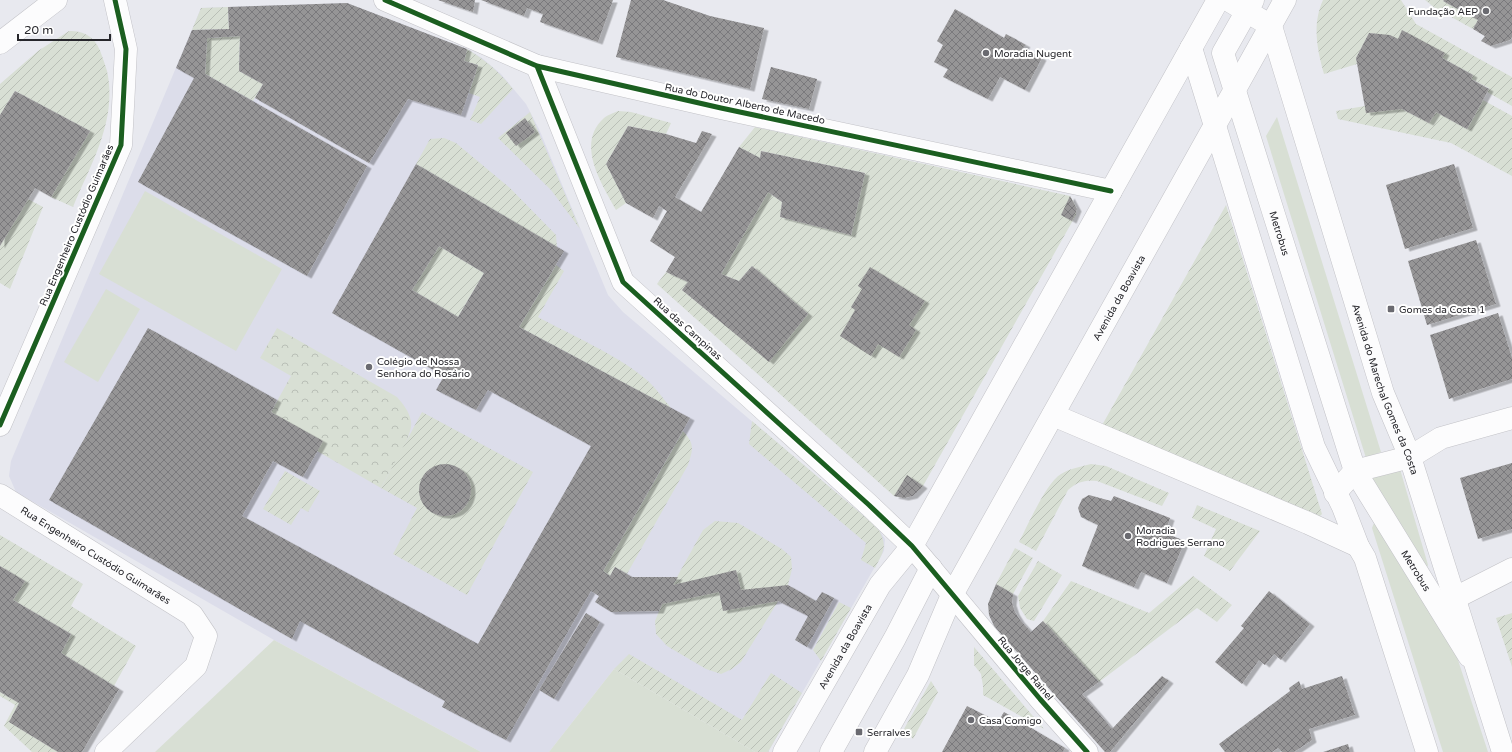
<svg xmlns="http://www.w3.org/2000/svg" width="1512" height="752" font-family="'Varela Round',sans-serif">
  <defs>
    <pattern id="park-crowns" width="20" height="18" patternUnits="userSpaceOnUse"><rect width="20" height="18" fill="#d8dfd4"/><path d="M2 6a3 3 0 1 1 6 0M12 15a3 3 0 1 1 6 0" fill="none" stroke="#b9bfb6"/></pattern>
    <pattern id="garden-furrows" width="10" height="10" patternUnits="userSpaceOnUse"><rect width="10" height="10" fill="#d8dfd4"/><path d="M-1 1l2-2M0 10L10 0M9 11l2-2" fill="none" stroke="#b9bfb6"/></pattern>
    <pattern id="building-cross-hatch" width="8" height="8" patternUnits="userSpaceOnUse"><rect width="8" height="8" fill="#969596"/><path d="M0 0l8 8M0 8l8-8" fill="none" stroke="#7a797b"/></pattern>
    <filter id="shadow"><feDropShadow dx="4.5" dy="2.5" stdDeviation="0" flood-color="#0004"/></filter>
  </defs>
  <rect width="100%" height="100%" fill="#e8e9ef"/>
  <!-- built -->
  <path fill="#dcddea" d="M 347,3 L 467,49 L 482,58 L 501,74 L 526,104 L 539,129 L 608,295 L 623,312 L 878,528 L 885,539 L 884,551 L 768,752 L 614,669 L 549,752 L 481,752 L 274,640 L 16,492 L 9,476 L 11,461 L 201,8 Z"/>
  <!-- grass -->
  <path fill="#d8dfd4" d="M 1277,117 L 1381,452 L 1366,458 L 1266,136 Z
    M 145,191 L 282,269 L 236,351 L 99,274 Z
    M 106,289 L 140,309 L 98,382 L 64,362 Z
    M 1400,469 L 1428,565 L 1426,569 L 1378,496 L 1373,478 Z
    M 1374,523 L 1376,524 L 1456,654 L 1488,752 L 1443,752 L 1372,528 Z
    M 274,640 L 481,752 L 155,752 Z
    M 614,669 L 755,752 L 549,752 Z"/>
  <!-- park -->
  <path fill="url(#park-crowns)" d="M 277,328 L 397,397 C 403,404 409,411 411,421 C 414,436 388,473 381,488 L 317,451 L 271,412 L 291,376 L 260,358 Z"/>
  <!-- garden -->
  <path fill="url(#garden-furrows)" d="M 1323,0 L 1401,0 L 1416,24 L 1512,77 L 1512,106 L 1487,92 L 1489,88 L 1471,79 L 1473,75 C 1441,57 1406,37 1369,33 L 1356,58 L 1357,64 L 1324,74 C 1317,50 1312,24 1323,0 Z
    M 1425,0 L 1444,0 L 1443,1 L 1478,20 L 1473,29 L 1435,8 Z
    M 228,7 L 229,29 L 192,30 L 201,8 Z
    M 69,31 C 86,30 97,39 102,56 C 104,62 107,69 108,76 C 116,123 90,166 73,207 L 51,197 L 90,131 L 15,91 L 0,115 L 0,84 L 38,51 Z
    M 240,36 L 239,71 L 263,84 L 253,101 L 205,74 L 207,38 Z
    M 467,49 C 486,60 500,73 513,89 L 481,124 L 470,120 L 480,97 L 469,93 L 478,65 L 464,61 Z
    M 1483,100 L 1512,116 L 1512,176 L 1451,143 L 1338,119 L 1336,111 L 1365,106 L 1402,109 L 1429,123 L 1436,112 L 1467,129 Z
    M 618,111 L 631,112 L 671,123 L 666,134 L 628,126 L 606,164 L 626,203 L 616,210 C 602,184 575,144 604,118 C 607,115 614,113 618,111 Z
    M 530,112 L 580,229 L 551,190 L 498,138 Z
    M 755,127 L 1070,196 C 1074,202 1077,207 1076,215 L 923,486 C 913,496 908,499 894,496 L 657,284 L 666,272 L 688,282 L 682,290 L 769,361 L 808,314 L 752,266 L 739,281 L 721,274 L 768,192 L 782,202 L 780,217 L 851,235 L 865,173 L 761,151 L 760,158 L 739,147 Z
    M 444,138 L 456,143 L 510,188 L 556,235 L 557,247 L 416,164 L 430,139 Z
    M 28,199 L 43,207 L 10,289 L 0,283 L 0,246 Z
    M 1226,205 L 1322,514 L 1317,519 L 1101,427 Z
    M 439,246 L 484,273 L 458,317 L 412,290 Z
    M 556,265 L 564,271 L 538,317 C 571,335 613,353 642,376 C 654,385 662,397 671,408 L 519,327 Z
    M 422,412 L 533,472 L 467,595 L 393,554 L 417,508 L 381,488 Z
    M 752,421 L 878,528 C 888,546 884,551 875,568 L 861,560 L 866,543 L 749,444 Z
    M 683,431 C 695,444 693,449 688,465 L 627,574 L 615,567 L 610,576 L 603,571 Z
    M 1091,464 L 1106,466 L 1169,493 L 1162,506 L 1097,481 C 1084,480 1077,482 1068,490 L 1036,551 L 1019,542 C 1028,525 1046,483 1061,474 C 1071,468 1080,467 1091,464 Z
    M 285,471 L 320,491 L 308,512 L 301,508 L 291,525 L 263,509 Z
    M 1197,505 L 1260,531 L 1230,571 L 1204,556 L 1216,529 L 1192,518 Z
    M 715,521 L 738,523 L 782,549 L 791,557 L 792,569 L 788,585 L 741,662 L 732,669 L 721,674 L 706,669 L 667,646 L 656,634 L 655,621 L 662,604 L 703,530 Z
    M 0,535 L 83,584 L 71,606 L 136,646 L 114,686 L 61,653 L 71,634 L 13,600 L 24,581 L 0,566 Z
    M 1015,548 L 1033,558 L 1013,594 L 996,584 Z
    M 1038,561 L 1062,575 L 1034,621 L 1027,619 L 1020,608 L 1018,596 Z
    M 1193,576 L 1232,605 L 1217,622 L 1197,608 L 1099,682 L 1043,621 L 1071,581 L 1149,613 Z
    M 839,602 L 851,608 L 821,661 L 813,650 Z
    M 1512,613 L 1512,667 L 1496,618 Z
    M 974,647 L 1044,729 L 983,695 L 983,686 L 981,674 L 974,665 Z
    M 629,654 L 742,720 L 771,673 L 802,693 L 768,752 L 755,752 L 614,669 Z
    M 931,681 L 938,692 L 913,739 L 904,729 Z
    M 0,692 L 19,703 L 9,722 L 58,752 L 32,752 L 4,726 L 15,705 L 0,696 Z"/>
  <!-- building -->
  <path fill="url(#building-cross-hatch)" fill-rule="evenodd" filter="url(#shadow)" d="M 438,0 L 475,0 L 473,12 Z
    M 481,0 L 613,0 L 598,42 L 540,22 L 543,14 L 527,8 L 524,16 Z
    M 631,0 L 663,0 L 710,16 L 764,28 L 750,89 L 616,57 Z
    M 1444,0 L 1512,0 L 1512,37 L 1510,40 L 1491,46 L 1481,41 L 1485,36 L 1473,29 L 1478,20 L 1443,1 Z
    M 347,3 L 467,49 L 464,61 L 478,65 L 461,115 L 408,99 L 369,163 L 255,98 L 263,84 L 239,71 L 240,36 L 207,38 L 205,74 L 367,166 L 307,276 L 138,182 L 194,78 L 176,68 L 192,30 L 229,29 L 228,7 Z
    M 955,9 L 1004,38 L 1006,34 L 1026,45 L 1023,48 L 1042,58 L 1025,90 L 1000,77 L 988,99 L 943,77 L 948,69 L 934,62 L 943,45 L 937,41 Z
    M 1402,30 L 1445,53 L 1442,58 L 1473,75 L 1471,79 L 1489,89 L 1467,129 L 1436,112 L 1429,123 L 1402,109 L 1366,113 L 1356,58 L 1369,33 L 1390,35 L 1398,39 Z
    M 771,67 L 817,79 L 809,109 L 762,99 Z
    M 15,91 L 90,131 L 51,197 L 35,188 L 0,246 L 0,115 Z
    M 525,118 L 535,132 L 516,146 L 506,133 Z
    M 628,126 L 666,134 L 696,143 L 702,131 L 712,134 L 675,197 L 701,212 L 739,147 L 760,158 L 761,151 L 865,173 L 851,235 L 780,217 L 782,202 L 768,192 L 721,274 L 739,281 L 752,266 L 808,314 L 769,362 L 682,290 L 688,282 L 666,272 L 675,257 L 650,241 L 667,211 L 659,206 L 653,218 L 626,203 L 606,164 Z
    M 416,164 L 564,251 L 519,327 L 690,418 L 603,571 L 610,576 L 615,567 L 632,577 L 678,577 L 673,585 L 736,570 L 741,590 L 788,585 L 816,601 L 822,592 L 834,598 L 807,647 L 795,640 L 808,616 L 778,601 L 723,611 L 719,592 L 662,604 L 659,611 L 611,612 L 595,602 L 599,596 L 591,591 L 506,740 L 442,707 L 445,701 L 300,621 L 292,639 L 49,500 L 148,328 L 277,400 L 271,412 L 323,441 L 303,477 L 273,461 L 242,516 L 478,644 L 591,446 L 488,390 L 476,410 L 436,390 L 444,376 L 332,313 ZM 439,246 L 484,273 L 458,317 L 412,290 Z
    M 1454,164 L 1473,228 L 1405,249 L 1386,185 Z
    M 1070,196 L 1077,209 L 1072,221 L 1061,215 Z
    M 1476,240 L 1496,304 L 1427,325 L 1408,261 Z
    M 870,267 L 925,301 L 909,325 L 916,330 L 899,357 L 878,344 L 871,356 L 840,336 L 855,310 L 851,307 L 862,289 L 858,286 Z
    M 1498,313 L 1512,358 L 1512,379 L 1449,399 L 1430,335 Z
    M 1512,463 L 1512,529 L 1478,539 L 1460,478 Z
    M419 490a26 26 0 1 1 52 0a26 26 0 1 1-52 0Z
    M 907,475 L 923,486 L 913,496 L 904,498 L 894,496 Z
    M 1089,495 L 1111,501 L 1114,496 L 1170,518 L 1165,533 L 1185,541 L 1167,583 L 1141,572 L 1134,587 L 1082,566 L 1098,525 L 1081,517 L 1078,508 L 1082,499 Z
    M 0,566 L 25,581 L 13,600 L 71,634 L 61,653 L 119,689 L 82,752 L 58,752 L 9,722 L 19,703 L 0,692 Z
    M 996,584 L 1013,594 L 1012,603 L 1015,612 L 1020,620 L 1031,632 L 1043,621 L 1099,682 L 1082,694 L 1112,729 L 1162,676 L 1169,681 L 1110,752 L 1105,752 L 994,626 L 989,615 L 988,604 Z
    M 1269,591 L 1310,624 L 1281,660 L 1274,654 L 1265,665 L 1259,660 L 1242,684 L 1215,662 L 1244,628 L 1241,626 Z
    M 586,613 L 600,622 L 554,699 L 539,690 Z
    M 1342,676 L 1355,715 L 1309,729 L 1312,740 L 1294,752 L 1282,752 L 1278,748 L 1272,752 L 1225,752 L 1219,744 L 1290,691 L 1289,688 L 1299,681 L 1302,689 Z
    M 967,706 L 998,722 L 1004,712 L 1065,748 L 1063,752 L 942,752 Z
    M 1348,744 L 1350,752 L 1323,752 Z"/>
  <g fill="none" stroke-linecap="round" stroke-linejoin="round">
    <defs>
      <g id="minor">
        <path d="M 385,0 L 537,66 L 721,108 L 1111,191"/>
        <path id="s1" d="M 1253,0 L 1223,53 L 1355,471 L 1469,656"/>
        <path d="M 0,43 L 56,0"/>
        <path d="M 537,66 L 623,282 L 869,505 L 912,546 L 1040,699 L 1087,752"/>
        <path d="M 1053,415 L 1308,523 L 1358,546"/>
        <path d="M 0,425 L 121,145 L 126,49 L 115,0"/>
        <path d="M 1410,457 L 1441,438 L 1512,418"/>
        <path id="s2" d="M 0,495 L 192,615 L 206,636 L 196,666 L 106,752"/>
        <path d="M 1455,598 L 1512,569"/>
        <path d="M 831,752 L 895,638 L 931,568"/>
      </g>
      <g id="major">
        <path d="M 1228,0 L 1271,26"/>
        <path id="s3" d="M 1271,26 L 1383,393 L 1410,457 L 1503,752"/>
        <path d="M 1191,48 L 1314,447 L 1343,507 L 1358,546 L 1365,558 L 1427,752"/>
        <path d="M 1335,493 L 1355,471 L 1410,457"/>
        <path id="s4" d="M 784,752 L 880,585 L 912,546 L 1218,0"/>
        <path id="s5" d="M 875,752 L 918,675 L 952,595 L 1285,0"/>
      </g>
    </defs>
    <!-- minor casing -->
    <use href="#minor" stroke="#c2c2c7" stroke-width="23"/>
    <!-- major casing -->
    <use href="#major" stroke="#c2c2c7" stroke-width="23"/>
    <!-- minor -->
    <use href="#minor" stroke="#fcfcfd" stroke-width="22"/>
    <!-- major -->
    <use href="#major" stroke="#fcfcfd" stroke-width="22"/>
    <defs>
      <path id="cycleway" d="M 385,0 L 537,66 L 721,108 L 1111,191
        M 537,66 L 623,282 L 869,505 L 912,546 L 1040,699 L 1087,752
        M 0,425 L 121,145 L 126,49 L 115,0"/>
    </defs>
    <!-- cycleway casing -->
    <use href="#cycleway" stroke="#fff" stroke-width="8"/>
    <!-- cycleway -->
    <use href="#cycleway" stroke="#1b5e20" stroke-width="5"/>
  </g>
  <!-- markers -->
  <g fill="#6a6a70" stroke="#fff" stroke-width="1.5">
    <circle cx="1486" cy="11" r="4"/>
    <circle cx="986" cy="53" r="4"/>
    <rect x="1387" y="305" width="8" height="8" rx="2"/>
    <circle cx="369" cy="367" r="4"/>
    <circle cx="1128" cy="536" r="4"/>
    <circle cx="971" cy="720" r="4"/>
    <rect x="855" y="728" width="8" height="8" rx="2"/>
  </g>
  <g text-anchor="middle" stroke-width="4" stroke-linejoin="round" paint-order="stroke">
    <!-- poi labels -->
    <g font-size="10" fill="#26262b" stroke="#fff" text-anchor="start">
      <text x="1478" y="15" text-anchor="end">Fundação AEP</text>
      <text x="994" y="57">Moradia Nugent</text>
      <text x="1399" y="313">Gomes da Costa 1</text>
      <text x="377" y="365">Colégio de Nossa<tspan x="377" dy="12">Senhora do Rosário</tspan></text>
      <text x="1136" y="534">Moradia<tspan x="1136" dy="12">Rodrigues Serrano</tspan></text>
      <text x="979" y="724">Casa Comigo</text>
      <text x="867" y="736">Serralves</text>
    </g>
    <!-- street labels -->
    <g font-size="10" fill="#26262b" stroke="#fff">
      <text transform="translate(745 103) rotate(12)" y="4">Rua do Doutor Alberto de Macedo</text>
      <text transform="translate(76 225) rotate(-67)" y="4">Rua Engenheiro Custódio Guimarães</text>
      <text dy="4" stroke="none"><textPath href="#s1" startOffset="250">Metrobus</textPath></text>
      <text dy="4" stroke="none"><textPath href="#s5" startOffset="516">Avenida da Boavista</textPath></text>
      <text transform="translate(688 328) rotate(42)" y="4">Rua das Campinas</text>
      <text dy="4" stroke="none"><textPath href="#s3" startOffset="381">Avenida do Marechal Gomes da Costa</textPath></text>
      <text dy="4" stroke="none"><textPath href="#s2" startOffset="113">Rua Engenheiro Custódio Guimarães</textPath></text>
      <text dy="4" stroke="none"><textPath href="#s1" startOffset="616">Metrobus</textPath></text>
      <text dy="4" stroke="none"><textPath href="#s4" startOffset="122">Avenida da Boavista</textPath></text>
      <text transform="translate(1026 668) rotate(50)" y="4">Rua Jorge Rainel</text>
    </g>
  </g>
  <!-- scale -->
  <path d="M18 34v6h92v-6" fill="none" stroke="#26262b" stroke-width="2"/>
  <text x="24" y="34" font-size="12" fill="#26262b" stroke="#ffffff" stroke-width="3" paint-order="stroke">20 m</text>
</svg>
